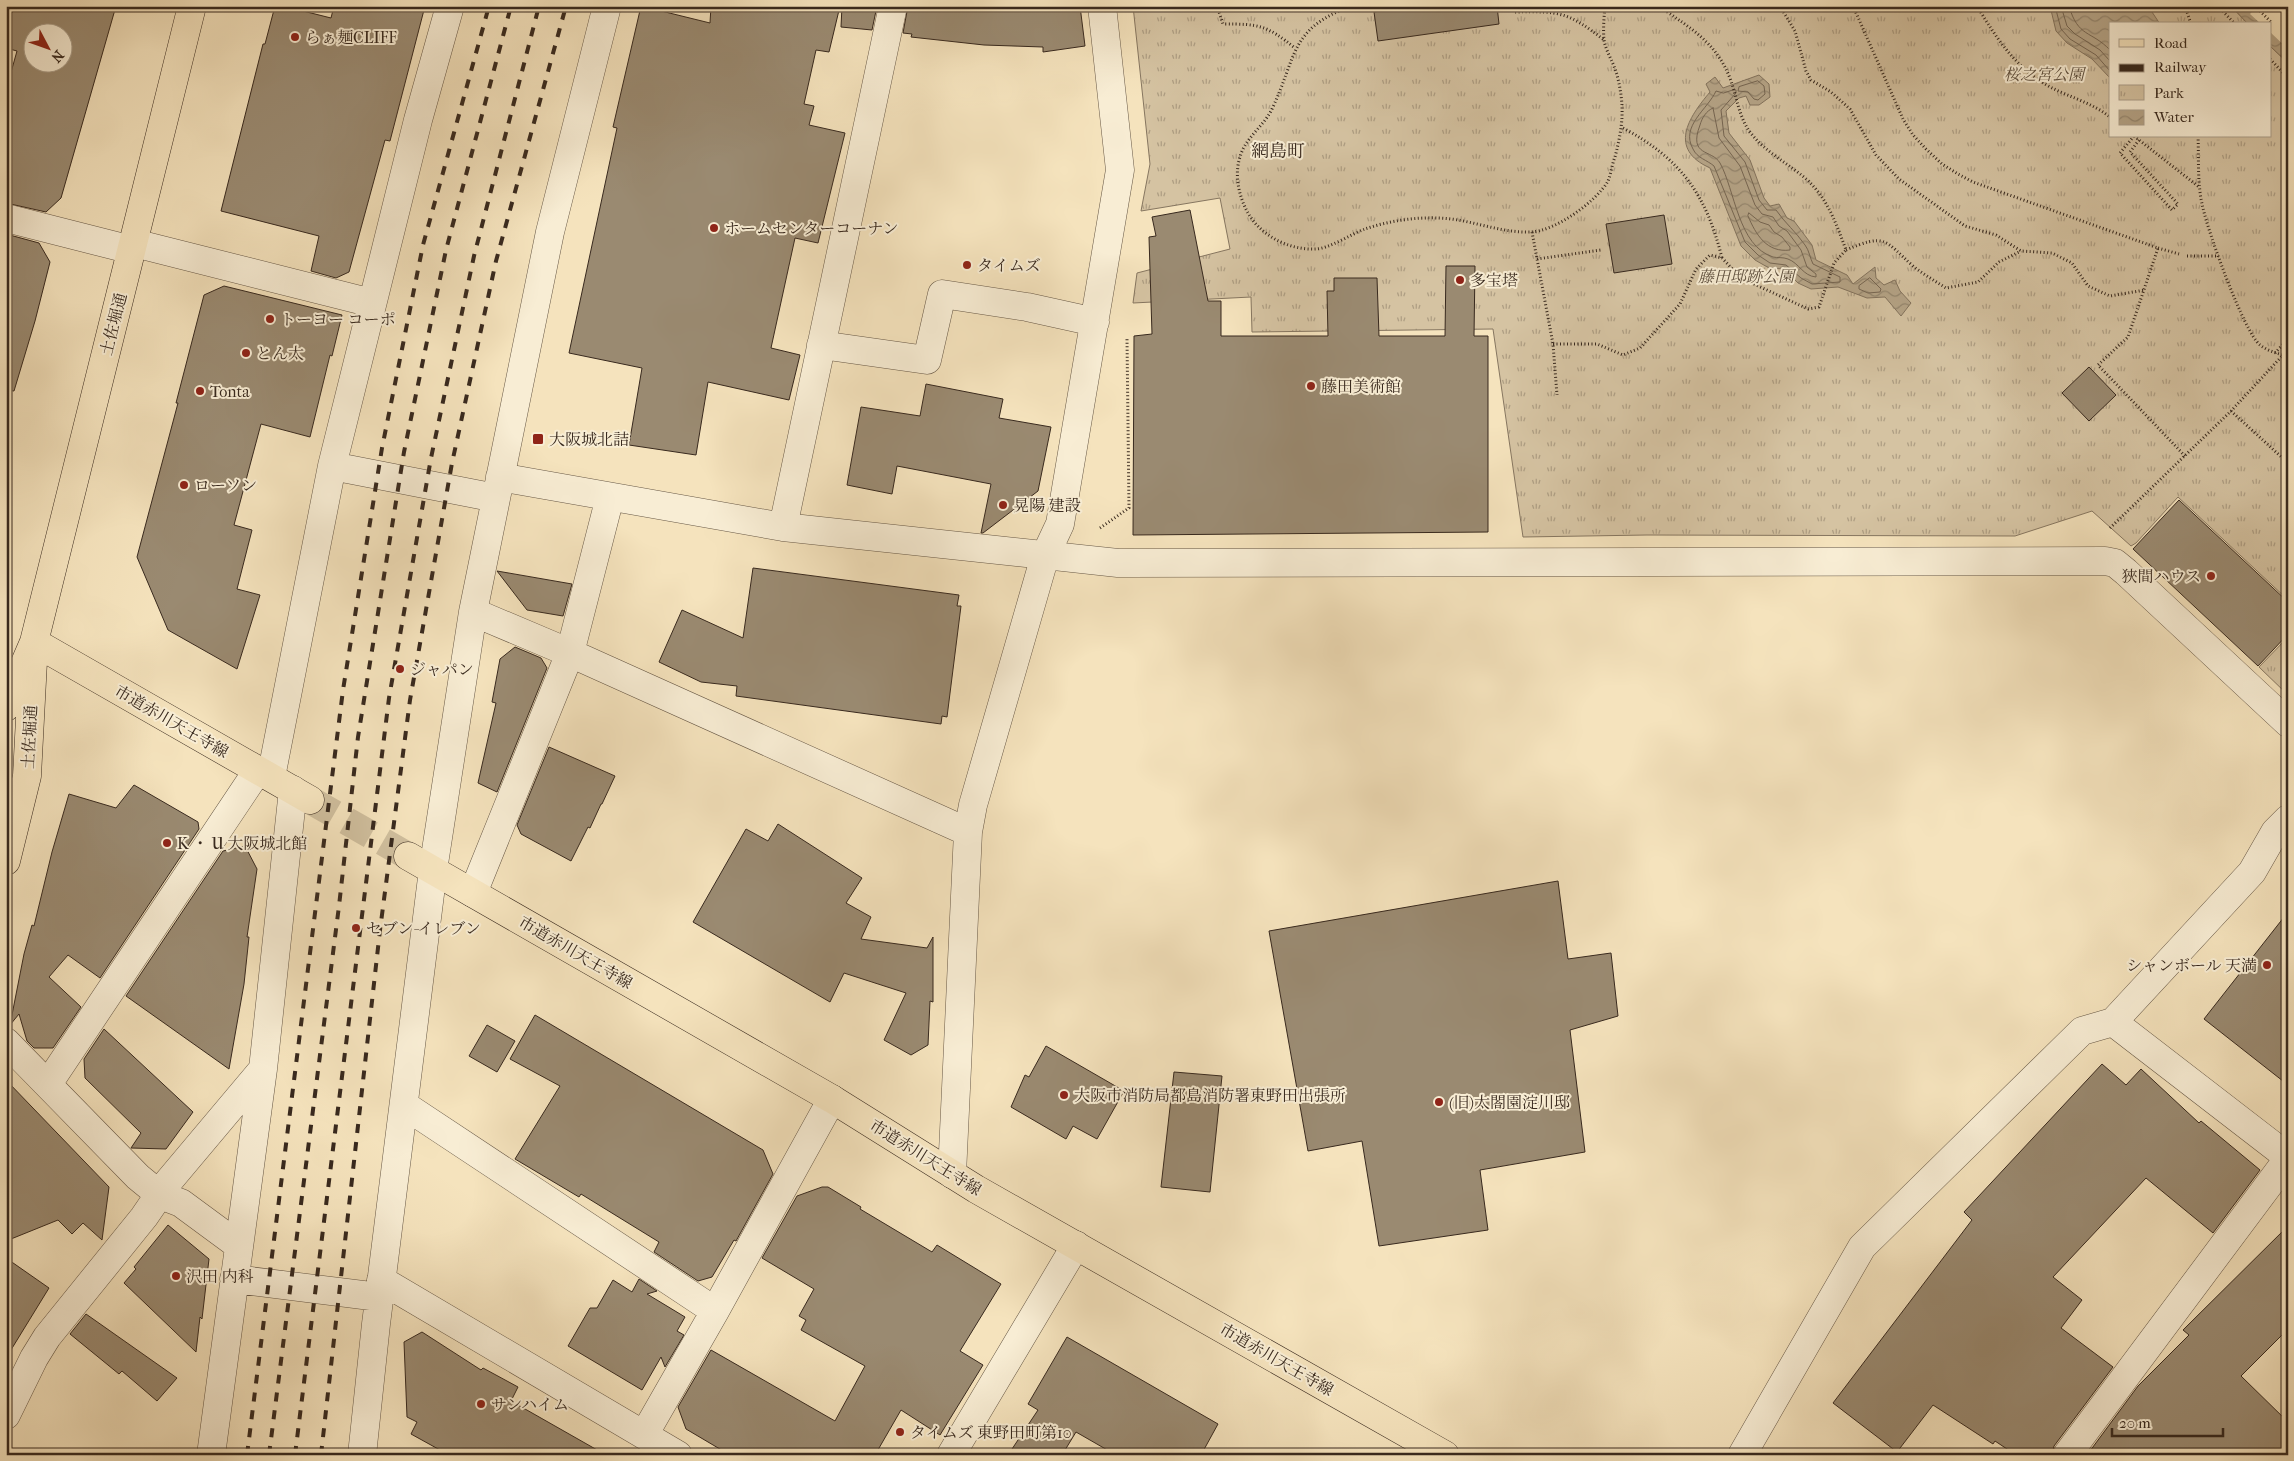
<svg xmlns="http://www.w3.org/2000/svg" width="2294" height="1461" font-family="'IM FELL French Canon','Noto Serif JP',serif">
  <defs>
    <pattern id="park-tufts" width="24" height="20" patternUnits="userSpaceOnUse" patternTransform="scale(1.25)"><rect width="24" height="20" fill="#d5c3a2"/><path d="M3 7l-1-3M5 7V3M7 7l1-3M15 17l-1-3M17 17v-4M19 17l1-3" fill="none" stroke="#ae9e83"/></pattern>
    <pattern id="water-waves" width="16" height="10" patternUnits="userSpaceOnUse" patternTransform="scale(1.25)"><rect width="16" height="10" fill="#b5a487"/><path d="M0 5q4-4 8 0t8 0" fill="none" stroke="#94866e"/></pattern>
  </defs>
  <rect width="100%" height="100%" fill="#f5e3bd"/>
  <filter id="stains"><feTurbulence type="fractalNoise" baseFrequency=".004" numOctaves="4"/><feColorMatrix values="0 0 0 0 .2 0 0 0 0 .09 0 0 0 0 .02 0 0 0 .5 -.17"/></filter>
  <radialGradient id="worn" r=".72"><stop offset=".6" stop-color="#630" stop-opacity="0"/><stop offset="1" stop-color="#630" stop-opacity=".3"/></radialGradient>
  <!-- park -->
  <path fill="url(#park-tufts)" stroke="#867660" d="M 1133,6 L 2231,6 L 2248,24 L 2110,24 L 2110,136 L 2270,136 L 2270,46 L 2288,63 L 2288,600 L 2178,497 L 2136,543 L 2131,546 L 2092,511 L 2015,536 L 1647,535 L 1523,537 L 1493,329 L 1252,332 L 1251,297 L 1133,303 L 1137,273 L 1230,249 L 1220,198 L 1141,211 L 1150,164 Z
    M 2288,637 L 2288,695 L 2259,667 Z"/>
  <!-- water -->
  <path fill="url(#water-waves)" stroke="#83735d" d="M 2050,6 L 2148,6 L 2160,24 L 2110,24 L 2110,78 L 2092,59 L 2067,43 L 2056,31 Z
    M 2231,6 L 2288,6 L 2288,63 L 2270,46 L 2270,24 L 2248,24 Z
    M 1759,75 L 1769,84 L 1770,97 L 1759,105 L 1750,105 L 1746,96 L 1739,98 L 1726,111 L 1729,133 L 1750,160 L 1764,198 L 1770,206 L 1779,204 L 1787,218 L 1794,221 L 1812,245 L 1816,260 L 1847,275 L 1853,284 L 1875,267 L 1876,278 L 1884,285 L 1895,280 L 1900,291 L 1911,303 L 1901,316 L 1885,297 L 1867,298 L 1838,287 L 1811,289 L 1798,283 L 1784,269 L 1769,268 L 1755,260 L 1741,246 L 1710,168 C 1668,149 1688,118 1710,92 L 1706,84 L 1715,77 L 1723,88 Z"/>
  <!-- pier -->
  <path fill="#f5e3bd" d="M 2257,6 L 2275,6 L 2288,18 L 2288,49 L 2270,32 L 2270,24 L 2261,24 L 2250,14 Z"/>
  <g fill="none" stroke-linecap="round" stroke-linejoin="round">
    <!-- shore -->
    <path stroke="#766652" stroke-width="1" d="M 2055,6 L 2061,29 L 2070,39 L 2096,55 L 2110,71
      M 2061,6 L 2067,26 L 2075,34 L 2100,50 L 2110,61
      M 2069,6 C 2078,38 2091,30 2110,50
      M 1758,81 L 1764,86 L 1765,94 L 1758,100 L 1754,99 L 1748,92 L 1738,91 L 1739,87 Z
      M 1733,90 L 1736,90 L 1736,93 L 1721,110 L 1724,136 L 1745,162 L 1759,200 L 1767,210 L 1776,210 C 1785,223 1796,232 1805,245 C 1809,250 1810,258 1813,264 L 1840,277 L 1840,282 L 1812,284 L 1801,278 L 1786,265 L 1770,263 L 1758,255 L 1745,242 L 1714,166 C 1707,160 1697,158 1693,149 C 1680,126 1708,109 1716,91 L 1723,93 Z
      M 1713,108 L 1719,138 L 1740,166 L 1755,205 L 1762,214 L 1773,217 L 1779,226 L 1787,231 L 1801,250 L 1807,267 L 1816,274 L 1816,277 C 1803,276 1799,263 1788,259 C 1783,257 1777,258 1773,257 C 1738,246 1735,190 1720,163 C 1712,149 1688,157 1700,125 C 1702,118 1706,111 1713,108 Z
      M 1749,213 L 1760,222 L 1769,225 L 1774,232 L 1782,237 L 1790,247 L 1790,250 C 1767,253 1756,235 1748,216 Z
      M 1870,278 L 1881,289 L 1880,292 L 1868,293 L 1859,289 L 1859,286 Z"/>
  </g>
  <!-- building -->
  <path fill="#9a8a71" stroke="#38291e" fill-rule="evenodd" d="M 6,6 L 116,6 L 61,198 L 46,212 L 6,203 L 6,90 L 17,51 L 6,48 ZM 32,32 L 62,32 L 62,62 L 32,62 Z
    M 275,6 L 283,6 L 331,18 L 334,6 L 425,6 L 390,141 L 385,140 L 349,272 L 336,278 L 311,271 L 319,236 L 221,211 L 263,44 L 265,44 Z
    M 641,6 L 710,23 L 711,6 L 840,6 L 829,52 L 816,50 L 804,104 L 814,106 L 809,125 L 845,133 L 818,243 L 795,238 L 771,348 L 800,355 L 789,400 L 708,382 L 696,455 L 629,445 L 642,368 L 569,353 L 617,128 L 613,127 Z
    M 842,6 L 877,6 L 872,30 L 841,27 Z
    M 908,6 L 1080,6 L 1085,46 L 1043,52 L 1043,47 L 984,45 L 911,37 L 912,34 L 903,33 Z
    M 1413,6 L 1497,6 L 1499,24 L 1378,41 L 1374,12 Z
    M 1190,210 L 1208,301 L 1221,301 L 1221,336 L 1328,336 L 1327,291 L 1334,291 L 1334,278 L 1377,278 L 1379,336 L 1445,336 L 1446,266 L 1475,266 L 1474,336 L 1488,336 L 1488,532 L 1133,535 L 1134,336 L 1152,334 L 1149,237 L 1156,236 L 1152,217 Z
    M 1664,215 L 1672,264 L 1614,273 L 1606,224 Z
    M 6,234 L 39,243 L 50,262 L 35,321 L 14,391 L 6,390 Z
    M 224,286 L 342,315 L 332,356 L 330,355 L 310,437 L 261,424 L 234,525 L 252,530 L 237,589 L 260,595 L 237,669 L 168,630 L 137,557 L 178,403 L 176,403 L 204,295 Z
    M 2089,367 L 2116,395 L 2089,421 L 2062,393 Z
    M 926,384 L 1003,399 L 999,418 L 1051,427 L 1038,491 L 983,533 L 981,533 L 991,484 L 897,466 L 892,494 L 847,485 L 861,407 L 920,416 Z
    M 2179,500 L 2288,602 L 2288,634 L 2258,666 L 2133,549 Z
    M 753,568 L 959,595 L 957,606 L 961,606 L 947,717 L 942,716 L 941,724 L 736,696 L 737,686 L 701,682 L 659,662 L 682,610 L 743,638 Z
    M 497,571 L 572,584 L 563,616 L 527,610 Z
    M 515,647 L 541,658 L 547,668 L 497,792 L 478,783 L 496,703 L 492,702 L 500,659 Z
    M 549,747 L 615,776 L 602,804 L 601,804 L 590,828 L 588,827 L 571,861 L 521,834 L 517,825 Z
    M 134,785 L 198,822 L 199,829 L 100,978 L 68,955 L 49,977 L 81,1007 L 53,1048 L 34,1048 L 27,1041 L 19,1014 L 10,1025 L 24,954 L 32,925 L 34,926 L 52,852 L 69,794 L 116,808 Z
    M 778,824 L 862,878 L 846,903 L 871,917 L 861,939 L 927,948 L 933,937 L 933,1002 L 930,1001 L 928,1045 L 911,1055 L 884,1040 L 906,993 L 844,973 L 830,1002 L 693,922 L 746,829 L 768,841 Z
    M 245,846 L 257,869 L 247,937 L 249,937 L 244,984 L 229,1069 L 126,996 L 223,851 Z
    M 1558,881 L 1568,959 L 1611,953 L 1618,1016 L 1570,1030 L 1585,1152 L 1480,1170 L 1488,1230 L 1379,1246 L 1362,1141 L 1308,1151 L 1269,931 Z
    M 2288,912 L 2288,1085 L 2204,1019 Z
    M 535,1015 L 763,1150 L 773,1174 L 736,1241 L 734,1240 L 712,1277 L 698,1281 L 654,1252 L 659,1242 L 581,1194 L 579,1197 L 515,1159 L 560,1086 L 510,1059 Z
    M 487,1025 L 515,1041 L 497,1072 L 469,1056 Z
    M 104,1029 L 193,1112 L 166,1149 L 131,1148 L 141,1133 L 85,1078 L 84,1059 Z
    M 1046,1046 L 1124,1091 L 1097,1139 L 1073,1126 L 1066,1139 L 1011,1107 L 1025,1075 L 1029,1077 Z
    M 2102,1064 L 2126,1085 L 2141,1069 L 2199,1123 L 2201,1121 L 2260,1170 L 2213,1233 L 2146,1178 L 2053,1277 L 2082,1300 L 2061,1328 L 2113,1367 L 2054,1446 L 2052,1455 L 2016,1455 L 1995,1441 L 1993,1444 L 1933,1405 L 1897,1452 L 1833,1403 L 1972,1220 L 1964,1212 Z
    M 1174,1072 L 1222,1076 L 1210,1192 L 1161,1187 Z
    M 6,1080 L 109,1187 L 102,1240 L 83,1223 L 72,1234 L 58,1220 L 6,1241 Z
    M 822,1187 L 828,1187 L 861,1207 L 860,1209 L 932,1252 L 937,1245 L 1001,1284 L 960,1351 L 983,1365 L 940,1435 L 901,1410 L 875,1455 L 730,1455 L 686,1429 L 678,1407 L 711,1350 L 835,1421 L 865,1366 L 801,1330 L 806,1320 L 799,1316 L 814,1289 L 762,1258 L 797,1196 Z
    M 168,1225 L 209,1259 L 202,1319 L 200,1317 L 196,1352 L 124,1283 L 136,1269 L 134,1267 Z
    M 2288,1226 L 2288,1329 L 2241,1376 L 2288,1422 L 2288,1455 L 2087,1455 L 2138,1386 L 2189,1335 L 2183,1330 Z
    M 6,1258 L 49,1288 L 6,1358 Z
    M 639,1279 L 657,1291 L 647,1294 L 685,1317 L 677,1331 L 684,1335 L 665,1367 L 661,1357 L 642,1390 L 568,1346 L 590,1308 L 597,1308 L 613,1280 L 632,1292 Z
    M 86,1314 L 177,1378 L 157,1401 L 122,1371 L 119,1374 L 70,1334 Z
    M 422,1332 L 481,1370 L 483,1368 L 518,1387 L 511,1401 L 606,1455 L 449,1455 L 411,1434 L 417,1422 L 407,1417 L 404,1342 Z
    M 1067,1337 L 1218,1424 L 1201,1455 L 1116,1455 L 1076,1432 L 1062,1455 L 1008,1455 L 1038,1410 L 1028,1404 Z"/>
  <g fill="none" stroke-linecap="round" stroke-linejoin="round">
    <!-- major-tunnel -->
    <path stroke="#cfbe9d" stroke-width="28" stroke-dasharray="28 14" stroke-linecap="butt" d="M 310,800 L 408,856"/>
    <defs>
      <path id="minor" d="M 6,218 L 132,250
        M 134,243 L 372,303
        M 821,345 L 927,360 L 942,294 L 1027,307 L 1095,322
        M 332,466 L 496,498
        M 500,477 L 783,527 L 1118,563 L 2105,561 L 2115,563 L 2126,572 L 2288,723
        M 783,527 L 893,6
        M 473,612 L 570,653 L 968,832
        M 271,777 L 332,466 L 418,120 L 450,6
        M 473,893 L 570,653 L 610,497
        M 2113,1022 L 2288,1157
        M 6,1042 L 138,1177 L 160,1195 L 181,1203 L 238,1245
        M 48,1084 L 258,770
        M 404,1105 L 715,1311
        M 952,1174 L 968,832 L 973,805 L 1045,556 L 1060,524 L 1120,170 L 1102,6
        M 234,1279 L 379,1297
        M 381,1280 L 678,1455
        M 6,1415 L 34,1358 L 47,1337 L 144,1217 L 168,1182 L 263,1069
        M 644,1435 L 715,1311 L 832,1099
        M 211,1455 L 263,1069 L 293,790
        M 362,1455 L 376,1324 L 433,870 L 473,612 L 550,232 L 607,6
        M 951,1455 L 1076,1245
        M 1742,1455 L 1862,1247 L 2082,1031 L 2113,1022 L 2252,872 L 2275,832 L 2288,819
        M 2067,1455 L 2288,1159"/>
      <path id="major" d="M 34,642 L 310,800
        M 6,707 L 34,642 L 192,6
        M 408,856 L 832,1099 L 976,1189 L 1445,1455
        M 6,861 L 27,776 L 33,661"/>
    </defs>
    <!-- minor casing -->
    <use href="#minor" stroke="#675846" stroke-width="29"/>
    <!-- major casing -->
    <use href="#major" stroke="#38291e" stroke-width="29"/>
    <!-- path -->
    <path stroke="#38291e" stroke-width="3" stroke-dasharray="1 2.5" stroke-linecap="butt" d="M 1217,6 L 1223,24 C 1260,24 1266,25 1295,48
      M 1352,6 C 1289,28 1297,57 1272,109 C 1264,126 1245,138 1240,157 C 1234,175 1239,197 1248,213 C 1261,236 1289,250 1315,249 C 1329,249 1351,234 1365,229 C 1388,221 1415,217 1439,218 C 1470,219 1499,233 1530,232 C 1554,232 1596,202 1608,181 C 1611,174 1612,164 1615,157 C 1623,126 1625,106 1617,75 C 1614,63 1606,52 1604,40 C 1603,29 1604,17 1605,6
      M 1780,6 L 1795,31 L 1806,71 L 1811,80 L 1831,92 L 1850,109 L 1876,155 L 1899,179 L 1965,226 L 1996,235 L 2021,251 L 2052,253 L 2072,263 L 2088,286 L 2110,296 L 2145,290
      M 1853,6 L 1903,119 L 1913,135 L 1926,149 L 1942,164 L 1958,174 L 1973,182 L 2158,248 L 2128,337 L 2098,365 L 2185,456
      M 1977,6 C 1997,39 2016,69 2052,88 C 2070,97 2094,104 2110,117
      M 2185,6 L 2191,24
      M 2218,6 L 2235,24
      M 2255,6 L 2272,23
      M 1515,12 C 1560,11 1568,12 1604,40
      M 1666,12 L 1672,6
      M 2270,59 L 2288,78
      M 1623,128 C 1681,159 1706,194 1722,258
      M 2134,136 L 2120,153 L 2172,210 L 2178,204 L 2130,152 L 2139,140
      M 2134,136 L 2199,187
      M 2198,136 C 2199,160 2197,185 2203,208 C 2208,232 2244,332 2260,345 C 2268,351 2278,354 2288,356
      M 1532,232 L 1553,344 L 1557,395
      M 2158,248 L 2179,254
      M 1846,250 C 1886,233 1884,240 1913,266 C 1923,274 1935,281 1946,288 L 1978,282 L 1999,262 L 2021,251
      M 2187,256 L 2219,256
      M 1537,259 L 1601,250
      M 1553,344 L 1597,344 L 1623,355 L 1640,348 L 1680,304 L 1696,269 L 1710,255 L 1722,258 L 1741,278 L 1808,309 L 1819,307 L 1834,263 L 1846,250 C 1836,223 1827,197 1805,178 C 1786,162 1765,152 1750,132 C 1739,117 1737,98 1731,81 C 1717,42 1691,29 1659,6
      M 2275,353 L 2288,339
      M 2231,411 L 2288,463
      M 1100,528 L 1129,508 L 1127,339
      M 2110,528 L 2231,411 L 2283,355"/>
    <!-- minor -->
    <use href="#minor" stroke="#f8edd4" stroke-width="28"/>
    <!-- major -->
    <use href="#major" stroke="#f5e3bd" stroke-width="28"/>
    <!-- rail -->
    <path stroke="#38291e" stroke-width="4" stroke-dasharray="9 9" stroke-linecap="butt" d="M 247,1455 L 343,690 L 382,448 L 423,245 L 489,6
      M 269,1455 L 339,906 L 358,737 L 404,452 L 446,250 L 511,6
      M 295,1455 L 389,698 L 431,458 L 474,256 L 539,6
      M 321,1455 L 380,930 L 410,700 L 452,463 L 496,261 L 566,6"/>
  </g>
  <!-- markers -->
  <g fill="#8f2418" stroke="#f8edd4" stroke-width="2">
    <circle cx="295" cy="37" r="5"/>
    <circle cx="714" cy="228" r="5"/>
    <circle cx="967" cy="265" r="5"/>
    <circle cx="1460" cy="280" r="5"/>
    <circle cx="270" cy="319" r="5"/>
    <circle cx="246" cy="353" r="5"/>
    <circle cx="1311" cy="386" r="5"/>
    <circle cx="200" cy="391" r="5"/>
    <rect x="532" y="433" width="12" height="12" rx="2.5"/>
    <circle cx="184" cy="485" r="5"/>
    <circle cx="1003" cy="505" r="5"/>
    <circle cx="2211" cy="576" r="5"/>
    <circle cx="400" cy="669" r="5"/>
    <circle cx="167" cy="843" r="5"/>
    <circle cx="356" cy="928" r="5"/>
    <circle cx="2267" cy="965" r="5"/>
    <circle cx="1064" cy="1095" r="5"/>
    <circle cx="1439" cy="1102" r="5"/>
    <circle cx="176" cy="1276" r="5"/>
    <circle cx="481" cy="1404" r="5"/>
    <circle cx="900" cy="1432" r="5"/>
  </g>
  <g text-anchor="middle" stroke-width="4" stroke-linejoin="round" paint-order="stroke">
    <!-- poi labels -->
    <g font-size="16" fill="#38291e" stroke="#f8edd4" text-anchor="start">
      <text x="305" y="43">らぁ麺CLIFF</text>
      <text x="724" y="234">ホームセンターコーナン</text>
      <text x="977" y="271">タイムズ</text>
      <text x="1470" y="286">多宝塔</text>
      <text x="280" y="325">トーヨー コーポ</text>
      <text x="256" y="359">とん太</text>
      <text x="1321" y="392">藤田美術館</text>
      <text x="210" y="397">Tonta</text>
      <text x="549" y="445">大阪城北詰</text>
      <text x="194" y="491">ローソン</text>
      <text x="1013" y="511">晃陽 建設</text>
      <text x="2201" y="582" text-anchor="end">狹間ハウス</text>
      <text x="410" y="675">ジャパン</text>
      <text x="177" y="849">K ・ U 大阪城北館</text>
      <text x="366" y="934">セブン-イレブン</text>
      <text x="2257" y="971" text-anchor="end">シャンボール 天満</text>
      <text x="1074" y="1101">大阪市消防局都島消防署東野田出張所</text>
      <text x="1449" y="1108">(旧)太閤園淀川邸</text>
      <text x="186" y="1282">沢田 内科</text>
      <text x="491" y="1410">サンハイム</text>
      <text x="910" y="1438">タイムズ 東野田町第10</text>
    </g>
    <!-- park labels -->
    <g font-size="16" font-style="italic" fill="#5f503f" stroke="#f8edd4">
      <text x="2044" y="80">桜之宮公園</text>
      <text x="1746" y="282">藤田邸跡公園</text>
    </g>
    <!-- street labels -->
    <g font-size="16" fill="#38291e" stroke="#f8edd4">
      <text transform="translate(113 324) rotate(-76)" y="6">土佐堀通</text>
      <text transform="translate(172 721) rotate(30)" y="6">市道赤川天王寺線</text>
      <text transform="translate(29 737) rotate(-87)" y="6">土佐堀通</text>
      <text transform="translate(576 952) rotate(30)" y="6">市道赤川天王寺線</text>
      <text transform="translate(926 1157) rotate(32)" y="6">市道赤川天王寺線</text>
      <text transform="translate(1277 1359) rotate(30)" y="6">市道赤川天王寺線</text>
    </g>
    <!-- neighbourhood labels -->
    <g font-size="18" fill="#38291e" stroke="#f8edd4">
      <text x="1278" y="157">網島町</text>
    </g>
  </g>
  <!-- margin -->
  <rect width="2294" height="1461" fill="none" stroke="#f5e3bd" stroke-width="25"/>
  <rect x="8" y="8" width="2279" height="1446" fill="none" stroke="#38291e" stroke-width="2.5"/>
  <rect x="12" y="12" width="2269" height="1436" fill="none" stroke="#38291e"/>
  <!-- legend -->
  <rect x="2109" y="22" width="162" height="115" fill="#f8edd4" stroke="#ab9f8b"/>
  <rect x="2119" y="39" width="25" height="8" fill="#f5e3bd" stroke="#ab9f8b"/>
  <text x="2154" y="48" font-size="15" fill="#38291e">Road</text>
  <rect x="2119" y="64" width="25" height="8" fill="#38291e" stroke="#ab9f8b"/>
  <text x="2154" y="72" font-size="15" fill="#38291e">Railway</text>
  <rect x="2119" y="85" width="25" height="15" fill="url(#park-tufts)" stroke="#ab9f8b"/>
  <text x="2154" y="98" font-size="15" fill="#38291e">Park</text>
  <rect x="2119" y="110" width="25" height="15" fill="url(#water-waves)" stroke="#ab9f8b"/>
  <text x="2154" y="122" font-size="15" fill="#38291e">Water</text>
  <!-- north arrow -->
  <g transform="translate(48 48) rotate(131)"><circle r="24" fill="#f8edd4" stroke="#ab9f8b"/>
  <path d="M0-4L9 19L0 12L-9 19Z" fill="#8f2418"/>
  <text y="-8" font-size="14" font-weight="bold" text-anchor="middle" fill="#38291e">N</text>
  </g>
  <!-- scale -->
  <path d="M2112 1428v8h111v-8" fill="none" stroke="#38291e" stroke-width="2.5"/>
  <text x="2119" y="1428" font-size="15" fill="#38291e" stroke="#f8edd4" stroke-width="4" paint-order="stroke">20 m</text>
  <rect width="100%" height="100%" filter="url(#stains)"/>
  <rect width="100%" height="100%" fill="url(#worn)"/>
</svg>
